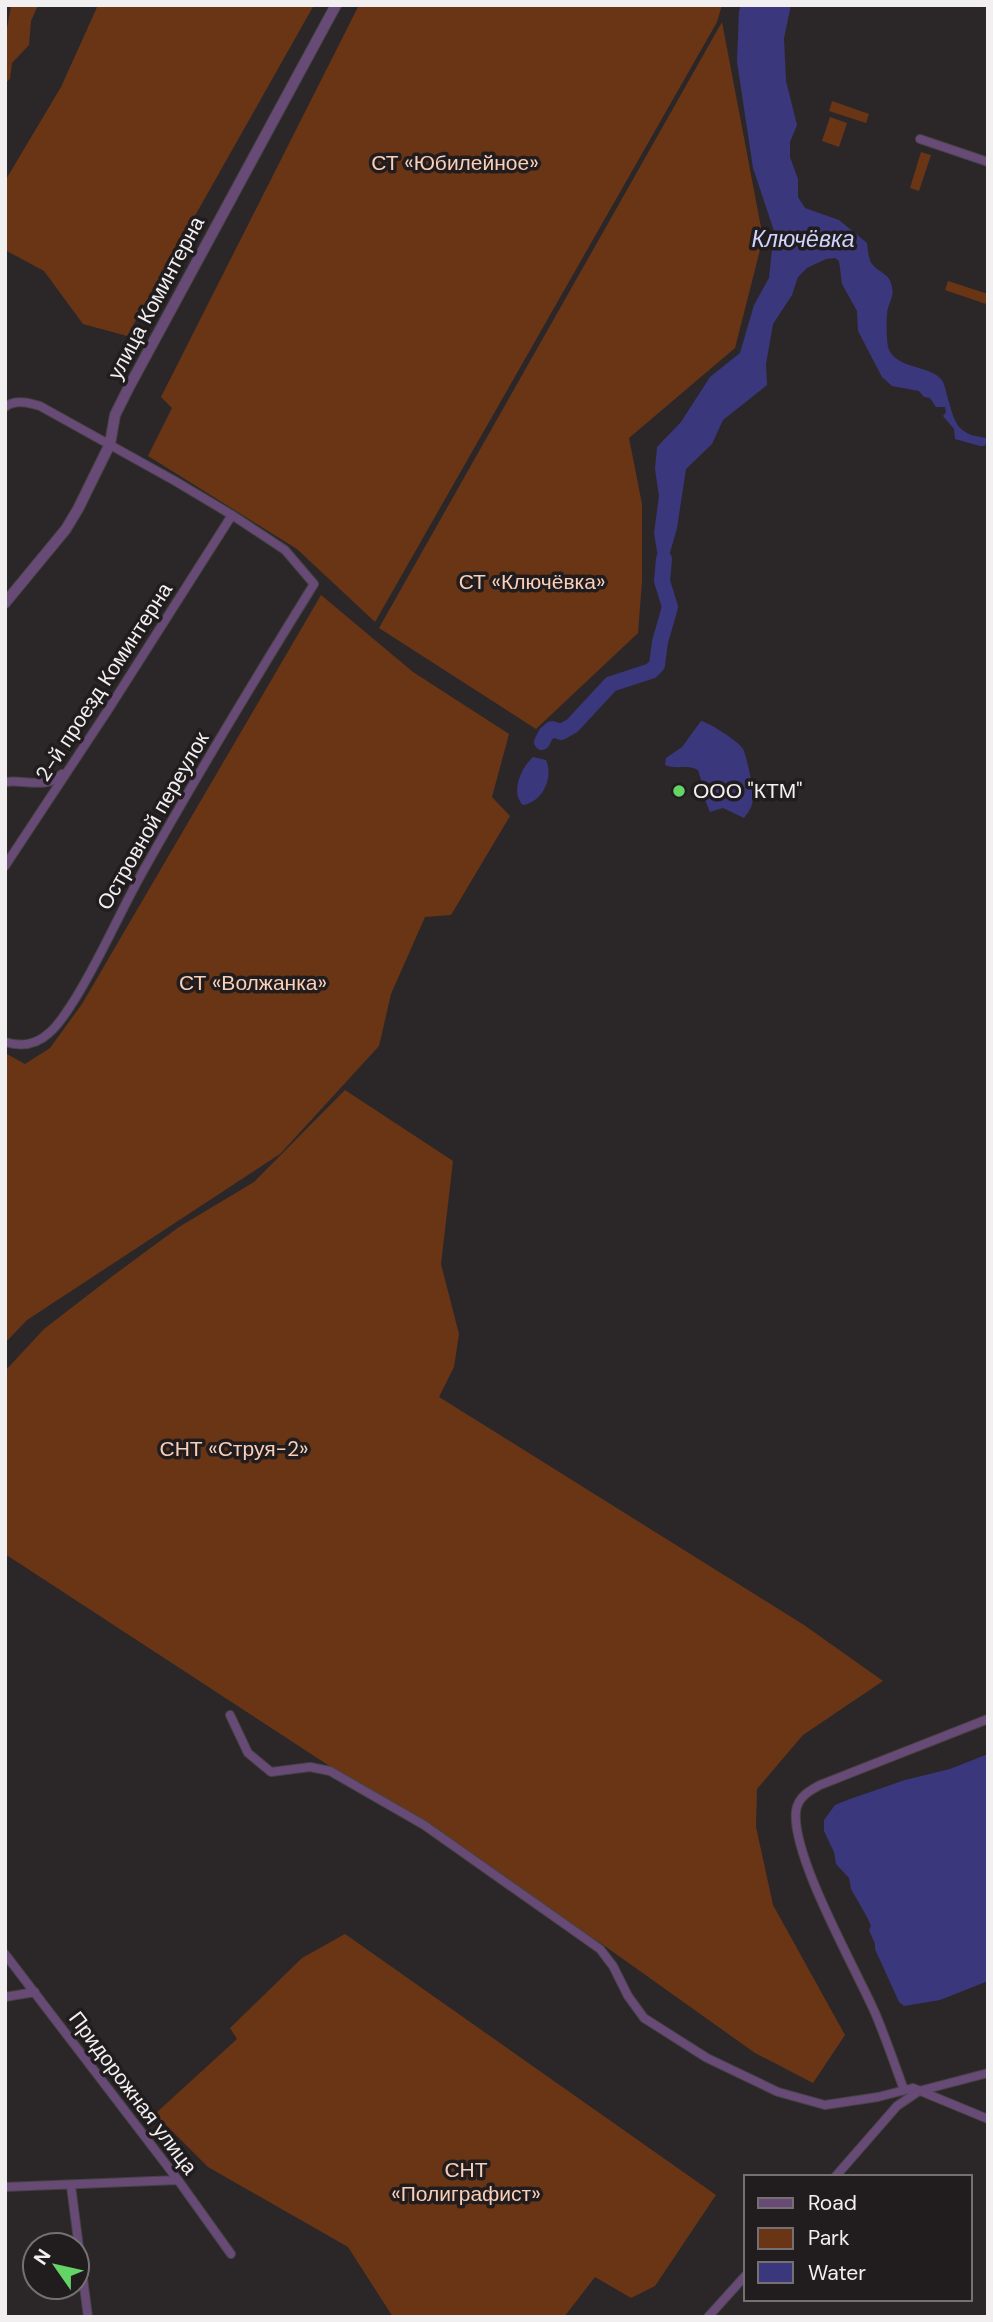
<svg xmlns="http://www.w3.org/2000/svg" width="993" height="2322" font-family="'DM Sans',sans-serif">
  <rect width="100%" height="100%" fill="#2b2729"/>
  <!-- green -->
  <path fill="#6a3515" d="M 11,5 L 38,5 L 31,21 L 29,45 L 12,63 L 10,79 L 5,83 L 5,40 Z
    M 98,5 L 314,5 L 127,336 L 83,324 L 44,271 L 5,250 L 5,181 L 61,87 Z
    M 359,5 L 722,5 L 717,22 L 375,622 L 297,549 L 148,456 L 172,408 L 161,397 Z
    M 722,22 L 763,238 L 735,348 L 629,438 L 642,504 L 642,581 L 638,633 L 536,729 L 379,628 Z
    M 832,101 L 869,114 L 866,123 L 829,111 Z
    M 830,117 L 847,123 L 839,147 L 822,141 Z
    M 921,152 L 931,155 L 919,191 L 910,188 Z
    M 948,281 L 988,294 L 986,304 L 945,290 Z
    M 321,595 L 413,672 L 509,734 L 492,797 L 510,816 L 451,915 L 425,917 L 391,994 L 379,1046 L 280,1154 L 27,1320 L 5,1343 L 5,1053 L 25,1064 L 50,1048 L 82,1004 Z
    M 345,1090 L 453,1161 L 441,1264 L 459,1334 L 454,1367 L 439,1397 L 804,1625 L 883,1681 L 803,1735 L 757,1789 L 756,1827 L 773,1905 L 845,2035 L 813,2083 L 755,2053 L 602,1944 L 5,1554 L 5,1371 L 44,1329 L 114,1275 L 179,1227 L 254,1182 Z
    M 345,1934 L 716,2195 L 655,2286 L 631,2298 L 595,2277 L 564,2317 L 393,2317 L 348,2247 L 208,2167 L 155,2114 L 237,2039 L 230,2028 L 302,1958 Z"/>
  <!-- water -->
  <path fill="#3b377d" d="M 741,5 L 791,5 L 784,38 L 786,81 L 797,125 L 790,142 L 790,157 L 798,179 L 798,197 L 805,208 L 839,220 L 867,243 C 868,249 868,259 872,264 C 879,273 890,273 892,287 C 894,295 890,301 888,308 C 886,313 886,344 889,350 C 899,369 926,365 940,378 C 944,382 945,387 946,392 C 955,421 954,435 988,438 L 988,442 L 984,446 L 980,446 L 955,439 L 954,429 L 943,416 L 946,412 L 945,407 L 936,407 L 930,398 L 924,397 L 919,391 L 892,386 L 882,377 L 858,331 L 857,311 L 842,284 L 839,261 L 835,258 L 826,259 L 807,268 L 798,277 L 792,295 L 773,324 L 766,364 L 767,385 L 723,420 L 712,444 L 686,469 L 677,528 L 662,581 L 654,533 L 659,496 L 655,469 L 657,447 L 681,422 L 710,377 L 740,353 L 754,305 L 769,278 L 774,231 L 753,168 L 737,62 L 739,11 Z
    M 701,721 C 710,723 738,741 743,749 C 747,756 755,795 752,804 C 751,809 747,814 744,818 L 723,808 L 710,812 L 703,795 L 703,786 L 698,770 C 687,764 676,770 665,765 L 666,758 L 682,747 Z
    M 533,757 L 546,760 C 554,778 542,802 523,805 C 510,792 521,768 533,757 Z
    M 988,1754 L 988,1981 L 940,2000 L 904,2006 L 899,2002 L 875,1949 L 875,1944 L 869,1930 L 871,1926 L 867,1917 L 851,1889 L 849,1878 L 836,1864 L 834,1852 L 824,1831 L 824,1820 L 835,1805 L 850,1799 L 905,1780 L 950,1769 Z"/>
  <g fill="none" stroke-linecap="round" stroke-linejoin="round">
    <!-- river -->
    <path stroke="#3b377d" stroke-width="16" d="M 542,742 L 546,734 L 552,729 L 561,732 L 572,726 L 611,684 L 651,671 L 657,665 L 660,642 L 670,607 L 662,581 L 664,559"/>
    <defs>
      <path id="minor" d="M 920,139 L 988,162
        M 5,407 C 15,399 29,403 40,406 L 175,481 L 232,515 L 285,550 L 314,584 C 255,679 197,775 142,873 C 119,914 100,959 75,999 C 67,1011 60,1024 49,1033 C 36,1045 22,1047 5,1042
        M 5,782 C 25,779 46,790 62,774
        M 5,866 L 108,710 L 232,515
        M 230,1715 L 248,1753 L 271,1772 L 310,1767 L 330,1771 L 424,1825 L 600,1949 L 613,1966 L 628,1996 L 644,2018 L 707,2058 L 778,2092 L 825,2105 L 878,2097 L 913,2088 L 988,2119
        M 5,1954 L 178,2180 L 231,2254
        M 5,1997 L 35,1992
        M 904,2090 C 895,2065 886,2039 876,2015 C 856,1969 791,1856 796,1811 C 798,1797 809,1791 820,1785 L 988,1719
        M 835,2177 L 897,2106 L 919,2091 L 988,2073
        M 71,2186 L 88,2317
        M 5,2187 L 178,2180
        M 708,2317 L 746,2275"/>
      <path id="tertiary" d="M 5,603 L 66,529 L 78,509 L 110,444 L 115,415 L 129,387 L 336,5"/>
    </defs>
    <!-- minor casing -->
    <use href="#minor" stroke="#474345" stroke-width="10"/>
    <!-- tertiary casing -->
    <use href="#tertiary" stroke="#474345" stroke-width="12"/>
    <!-- minor -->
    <use href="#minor" stroke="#684a77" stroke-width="8"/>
    <!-- tertiary -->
    <use href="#tertiary" stroke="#684a77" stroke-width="10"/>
  </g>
  <!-- markers -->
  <circle fill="#65d467" stroke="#211d1f" stroke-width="2.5" cx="679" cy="791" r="7"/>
  <g text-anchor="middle" stroke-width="7" stroke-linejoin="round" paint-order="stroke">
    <!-- park labels -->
    <g font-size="21" fill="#facfb8" stroke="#211d1f">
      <text x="455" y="170">СТ «Юбилейное»</text>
      <text x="532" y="589">СТ «Ключёвка»</text>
      <text x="253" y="990">СТ «Волжанка»</text>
      <text x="234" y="1456">СНТ «Струя-2»</text>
      <text x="466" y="2177">СНТ<tspan x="466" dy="24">«Полиграфист»</tspan></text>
    </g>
    <!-- street labels -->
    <g font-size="21" fill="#f2eff1" stroke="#211d1f">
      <text transform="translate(156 298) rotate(-62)" y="7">улица Коминтерна</text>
      <text transform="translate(104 682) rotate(-57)" y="7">2-й проезд Коминтерна</text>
      <text transform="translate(153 821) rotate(-60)" y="7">Островной переулок</text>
      <text transform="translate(133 2093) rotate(53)" y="7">Придорожная улица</text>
    </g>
    <!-- poi labels -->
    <g font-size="21" fill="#f2eff1" stroke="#211d1f" text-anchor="start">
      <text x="693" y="798">ООО "КТМ"</text>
    </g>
    <!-- water labels -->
    <g font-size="23" font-style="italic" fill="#d0d3fd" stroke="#211d1f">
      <text x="803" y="247">Ключёвка</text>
    </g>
  </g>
  <!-- border -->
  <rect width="993" height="2322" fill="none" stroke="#f2eff1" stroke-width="14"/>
  <!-- legend -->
  <rect x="744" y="2175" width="228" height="126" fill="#211d1f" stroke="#757173" stroke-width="2"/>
  <rect x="758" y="2198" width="35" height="10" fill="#684a77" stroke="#757173" stroke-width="2"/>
  <text x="808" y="2210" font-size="21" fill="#f2eff1">Road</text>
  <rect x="758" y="2228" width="35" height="21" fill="#6a3515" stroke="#757173" stroke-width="2"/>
  <text x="808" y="2245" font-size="21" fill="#f2eff1">Park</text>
  <rect x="758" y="2262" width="35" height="21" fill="#3b377d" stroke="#757173" stroke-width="2"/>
  <text x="808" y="2280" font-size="21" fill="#f2eff1">Water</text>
  <!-- north arrow -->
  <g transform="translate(56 2266) rotate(304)"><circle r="33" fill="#211d1f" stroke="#757173" stroke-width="2"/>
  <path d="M0-5L12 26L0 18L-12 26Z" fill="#65d467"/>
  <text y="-10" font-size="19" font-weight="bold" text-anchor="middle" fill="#f2eff1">N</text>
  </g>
</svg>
